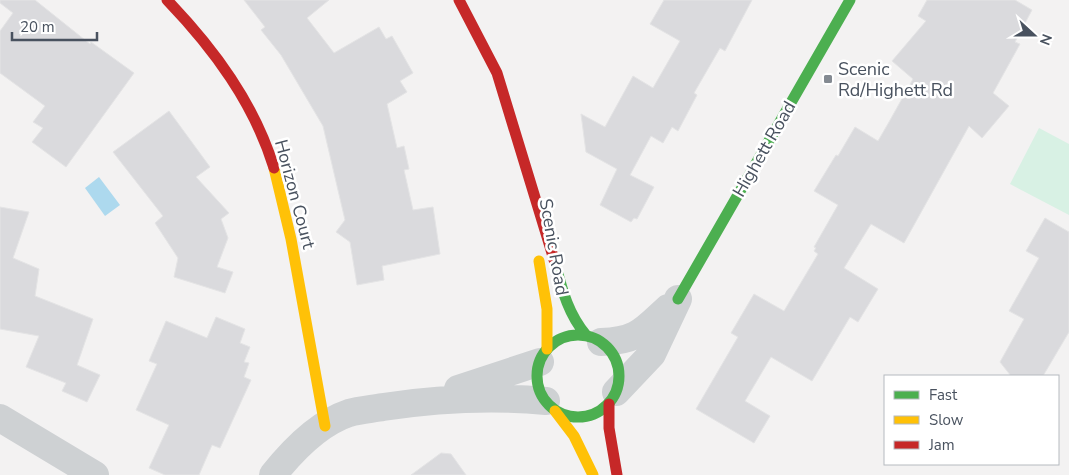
<svg xmlns="http://www.w3.org/2000/svg" width="1069" height="475" font-family="'Nunito Sans',sans-serif">
  <rect width="100%" height="100%" fill="#f3f2f2"/>
  <!-- green -->
  <path fill="#d8f1e4" d="M 1039,128 L 1069,144 L 1069,215 L 1010,184 Z"/>
  <!-- water -->
  <path fill="#add9ee" d="M 99,177 L 120,205 L 105,216 L 85,188 Z"/>
  <!-- building -->
  <path fill="#dadadd" stroke="#e4e4e5" d="M 0,0 L 35,0 L 90,44 L 91,42 L 134,73 L 66,167 L 32,142 L 43,128 L 33,122 L 45,106 L 0,73 L 0,31 L 13,13 L 0,3 Z
    M 244,0 L 329,0 L 307,18 L 334,53 L 379,27 L 386,39 L 392,36 L 413,73 L 400,81 L 407,92 L 387,104 L 397,148 L 404,146 L 409,169 L 404,170 L 413,210 L 433,207 L 440,254 L 382,266 L 384,280 L 357,285 L 350,242 L 336,232 L 345,220 L 323,126 L 281,55 L 261,30 L 265,27 Z
    M 664,0 L 752,0 L 725,51 L 720,48 L 694,93 L 697,95 L 678,131 L 672,127 L 663,143 L 651,136 L 630,175 L 654,187 L 637,219 L 634,218 L 631,222 L 600,205 L 617,169 L 586,152 L 581,114 L 605,127 L 633,76 L 653,88 L 680,41 L 650,24 Z
    M 927,0 L 1015,0 L 1032,10 L 1015,42 L 1020,44 L 993,93 L 1009,106 L 982,138 L 969,126 L 904,243 L 871,224 L 844,268 L 878,289 L 858,322 L 850,317 L 812,381 L 771,357 L 745,401 L 770,416 L 754,443 L 696,409 L 738,337 L 731,333 L 754,294 L 784,311 L 818,254 L 814,251 L 816,248 L 814,247 L 838,205 L 814,191 L 836,155 L 838,156 L 855,127 L 878,141 L 889,122 L 913,79 L 892,61 L 926,21 L 918,16 Z
    M 169,111 L 210,167 L 196,177 L 229,213 L 221,219 L 228,238 L 217,267 L 233,272 L 225,293 L 174,277 L 178,258 L 155,223 L 163,216 L 113,152 Z
    M 0,207 L 29,212 L 13,258 L 39,269 L 35,296 L 93,319 L 77,365 L 100,375 L 87,402 L 62,391 L 66,383 L 26,367 L 39,336 L 0,329 Z
    M 1045,218 L 1069,232 L 1069,332 L 1043,376 L 1011,376 L 1000,362 L 1024,319 L 1009,311 L 1039,258 L 1026,251 Z
    M 216,317 L 245,329 L 240,343 L 250,347 L 244,362 L 249,363 L 244,377 L 251,380 L 220,448 L 212,445 L 199,475 L 165,475 L 149,468 L 169,425 L 136,410 L 157,364 L 149,361 L 166,321 L 207,338 Z
    M 441,453 L 451,454 L 466,475 L 411,475 Z"/>
  <g fill="none" stroke-linecap="round" stroke-linejoin="round">
    <!-- street -->
    <path stroke="#ced1d3" stroke-width="28" d="M 601,342 C 637,341 643,331 668,308
      M 458,389 L 540,362
      M 616,392 L 652,354 L 678,299
      M 0,418 L 95,475
      M 273,475 C 292,451 319,423 349,413 C 359,410 372,409 383,407 C 436,399 491,396 546,401"/>
    <!-- fast -->
    <path stroke="#4caf50" stroke-width="11" d="M 555,263 C 562,289 568,314 586,335
      M 678,299 L 850,0
      M537 376a41 41 0 1 1 82 0a41 41 0 1 1-82 0Z"/>
    <!-- slow -->
    <path stroke="#ffc107" stroke-width="11" d="M 274,168 L 291,239 L 325,426
      M 539,261 L 547,309 L 547,349
      M 555,411 L 574,436 L 593,475"/>
    <!-- jam -->
    <path stroke="#c62828" stroke-width="11" d="M 167,0 C 214,49 254,103 274,168
      M 459,0 L 497,73 L 555,263
      M 609,404 L 609,428 L 617,475"/>
  </g>
  <!-- markers -->
  <rect fill="#848a92" stroke="#fff" stroke-width="2" x="823" y="74" width="10" height="10" rx="2.5"/>
  <g text-anchor="middle" stroke-width="5" stroke-linejoin="round" paint-order="stroke">
    <!-- poi labels -->
    <g font-size="18" fill="#49525f" stroke="#fff" text-anchor="start">
      <text x="838" y="75">Scenic<tspan x="838" dy="21">Rd/Highett Rd</tspan></text>
    </g>
    <!-- street labels -->
    <g font-size="18" fill="#49525f" stroke="#fff">
      <text transform="translate(764 149) rotate(-60)" y="6">Highett Road</text>
      <text transform="translate(295 194) rotate(75)" y="6">Horizon Court</text>
      <text transform="translate(554 247) rotate(80)" y="6">Scenic Road</text>
    </g>
  </g>
  <!-- legend -->
  <rect x="884" y="375" width="175" height="90" fill="#ffffff" stroke="#b6babf"/>
  <rect x="894" y="391" width="25" height="8" fill="#4caf50" stroke="#b6babf"/>
  <text x="929" y="400" font-size="15" fill="#49525f">Fast</text>
  <rect x="894" y="416" width="25" height="8" fill="#ffc107" stroke="#b6babf"/>
  <text x="929" y="425" font-size="15" fill="#49525f">Slow</text>
  <rect x="894" y="441" width="25" height="8" fill="#c62828" stroke="#b6babf"/>
  <text x="929" y="450" font-size="15" fill="#49525f">Jam</text>
  <!-- north arrow -->
  <g transform="translate(1034 35) rotate(111)" stroke="#ffffff" stroke-width="4" paint-order="stroke">
  <path d="M0-4L9 19L0 12L-9 19Z" fill="#49525f"/>
  <text y="-8" font-size="14" font-weight="bold" text-anchor="middle" fill="#49525f">N</text>
  </g>
  <!-- scale -->
  <path d="M12 32v8h85v-8" fill="none" stroke="#49525f" stroke-width="2.5"/>
  <text x="20" y="32" font-size="15" fill="#49525f" stroke="#ffffff" stroke-width="4" paint-order="stroke">20 m</text>
</svg>
